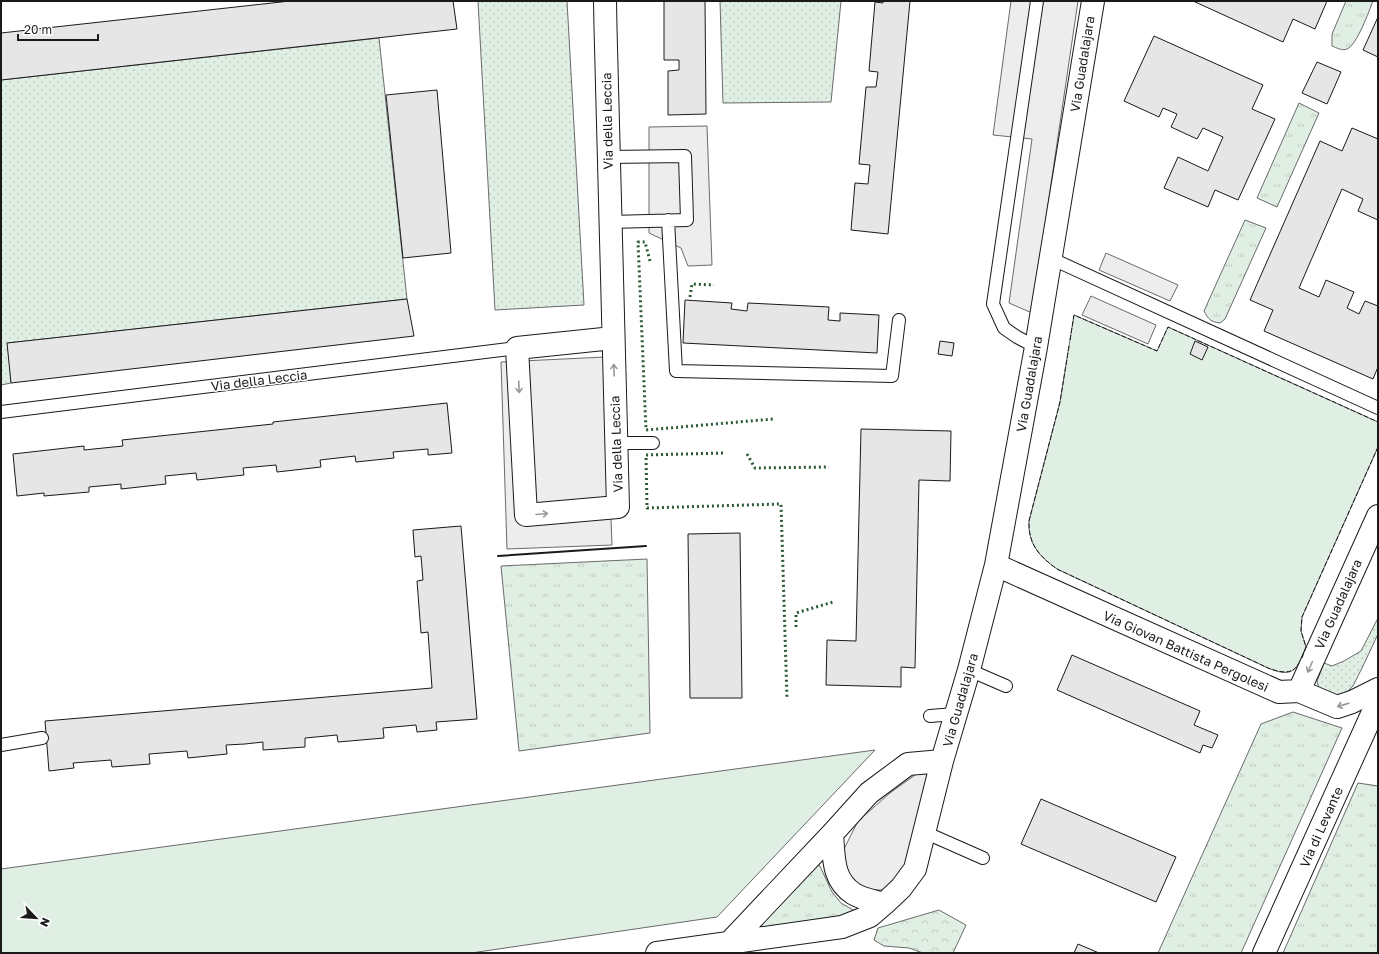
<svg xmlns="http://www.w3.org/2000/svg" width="1379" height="954" font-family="'Golos Text',sans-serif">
  <defs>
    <pattern id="grass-tufts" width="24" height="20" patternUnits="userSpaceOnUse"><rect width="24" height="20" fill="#e0efe3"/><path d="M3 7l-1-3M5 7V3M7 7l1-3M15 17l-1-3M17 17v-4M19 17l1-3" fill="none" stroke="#c0ccc2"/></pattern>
    <pattern id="forest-crowns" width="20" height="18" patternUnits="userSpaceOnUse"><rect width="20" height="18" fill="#e0efe3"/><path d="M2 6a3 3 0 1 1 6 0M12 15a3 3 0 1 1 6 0" fill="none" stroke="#c0ccc2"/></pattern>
    <pattern id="garden-dots" width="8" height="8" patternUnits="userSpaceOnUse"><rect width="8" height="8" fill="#e0efe3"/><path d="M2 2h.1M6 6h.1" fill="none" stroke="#c0ccc2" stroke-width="1.8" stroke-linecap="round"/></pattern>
  </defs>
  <rect width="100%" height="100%" fill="#fff"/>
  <!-- grass -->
  <path fill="url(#grass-tufts)" stroke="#6a6a6a" d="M 1346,1 L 1373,1 C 1369,11 1357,45 1347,49 C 1342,51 1337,48 1332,46 L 1332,34 Z
    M 1299,103 L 1319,113 L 1277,207 L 1257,198 Z
    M 1245,220 L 1266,228 L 1225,319 L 1220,323 C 1211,322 1208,319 1204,311 Z
    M 647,559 L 650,733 L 519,751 L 501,566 Z
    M 1293,712 L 1342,728 L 1241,953 L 1158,953 L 1261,724 Z
    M 1358,783 L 1378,786 L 1378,953 L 1283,953 Z
    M 818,862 L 832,892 L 841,903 L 862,915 L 759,928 L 760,925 Z"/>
  <!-- forest -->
  <path fill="url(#forest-crowns)" stroke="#6a6a6a" d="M 939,910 L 966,925 L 953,953 L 923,953 L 909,948 L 884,946 L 874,940 L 878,928 Z"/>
  <!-- park -->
  <path fill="#e0efe3" stroke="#6a6a6a" d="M 1074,315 L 1157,351 L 1168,327 L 1378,422 L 1378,447 L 1302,617 L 1301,631 L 1306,647 C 1297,669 1294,679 1268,668 L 1057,569 C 1039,556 1028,544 1029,521 L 1060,402 Z
    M 875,750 L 717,917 L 471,953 L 1,953 L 1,869 Z"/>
  <!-- garden -->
  <path fill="url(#garden-dots)" stroke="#6a6a6a" d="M 478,1 L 567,1 L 584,305 L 495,310 Z
    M 720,1 L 841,1 L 831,102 L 723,103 Z
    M 379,38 L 407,299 L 8,343 L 11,383 L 1,385 L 1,80 Z
    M 1378,618 L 1378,634 L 1363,666 L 1353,686 L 1342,697 L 1320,692 L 1317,681 L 1324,663 L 1332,666 L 1344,661 L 1361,651 Z"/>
  <!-- parking -->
  <path fill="#ededed" stroke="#6a6a6a" d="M 1011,1 L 1078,1 L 1032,313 L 1009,303 L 1032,139 L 993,135 Z
    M 707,126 L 712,265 L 688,266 L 681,248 L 649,233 L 649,127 Z
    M 1106,253 L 1178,285 L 1170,301 L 1099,270 Z
    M 1091,296 L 1156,325 L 1148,344 L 1082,315 Z
    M 605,357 L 612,545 L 507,549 L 501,362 Z
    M 922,770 L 936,773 L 914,858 L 884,890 L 874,890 L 856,884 L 850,877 L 843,864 L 844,849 L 858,821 L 890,793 Z"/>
  <!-- building -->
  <path fill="#e6e6e6" stroke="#1a1a1a" d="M 290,1 L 453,1 L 457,29 L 1,80 L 1,33 Z
    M 664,1 L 705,1 L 706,114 L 668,115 L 668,71 L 679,70 L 679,60 L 664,60 Z
    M 883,1 L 910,1 L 888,234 L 851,230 L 855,183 L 868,184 L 870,165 L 859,164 L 866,87 L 876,87 L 878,72 L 869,71 L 875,2 L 883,3 Z
    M 1193,1 L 1327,1 L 1315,29 L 1293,19 L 1283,42 Z
    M 1378,17 L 1378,57 L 1363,50 Z
    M 1154,36 L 1263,85 L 1252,109 L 1275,119 L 1238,200 L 1215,190 L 1208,207 L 1164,188 L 1178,157 L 1208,171 L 1223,137 L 1203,128 L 1197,139 L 1171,127 L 1177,114 L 1163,108 L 1159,117 L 1124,101 Z
    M 1317,62 L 1341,72 L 1327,104 L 1302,93 Z
    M 437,90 L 451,253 L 403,258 L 386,95 Z
    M 1352,128 L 1378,139 L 1378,220 L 1358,211 L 1363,199 L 1342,189 L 1299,288 L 1319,297 L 1326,280 L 1354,292 L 1347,308 L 1359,314 L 1365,301 L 1378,306 L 1378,367 L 1373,379 L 1264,331 L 1273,310 L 1250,300 L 1320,141 L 1342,151 Z
    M 407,299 L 414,336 L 11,383 L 7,343 Z
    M 685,300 L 732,303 L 731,309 L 747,311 L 748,303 L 829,307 L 828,320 L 840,321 L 840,313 L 879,315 L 877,353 L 683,343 Z
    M 940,341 L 954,343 L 952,356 L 938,354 Z
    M 1195,341 L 1208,347 L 1202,360 L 1190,354 Z
    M 447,403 L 452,453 L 428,455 L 428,449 L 393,452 L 394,458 L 356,462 L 355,456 L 320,460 L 321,467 L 277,472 L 276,465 L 243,468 L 244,475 L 197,480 L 196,473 L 165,476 L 166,484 L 121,489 L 121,484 L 89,487 L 89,492 L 44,496 L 44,493 L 17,496 L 13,454 L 84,446 L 84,450 L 123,446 L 122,440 L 273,424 L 273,422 Z
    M 861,429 L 951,431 L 950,481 L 919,480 L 915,668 L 901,667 L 901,687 L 826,685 L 827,640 L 856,641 Z
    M 461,526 L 477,719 L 436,722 L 437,730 L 417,732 L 416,725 L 383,728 L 384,738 L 338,742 L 337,735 L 305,738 L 305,747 L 263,750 L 263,742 L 245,744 L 226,745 L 227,754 L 188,758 L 187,751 L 149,754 L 150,764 L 112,767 L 111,760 L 73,763 L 74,768 L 49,771 L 45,721 L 432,688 L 428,632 L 421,633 L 417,581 L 423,580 L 421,556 L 415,557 L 413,530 Z
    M 740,533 L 742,698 L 690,698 L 688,534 Z
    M 1072,655 L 1200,711 L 1194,725 L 1218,735 L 1212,748 L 1203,745 L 1200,753 L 1057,690 Z
    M 1041,799 L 1176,857 L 1156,902 L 1021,844 Z
    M 1078,944 L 1099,953 L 1074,953 Z"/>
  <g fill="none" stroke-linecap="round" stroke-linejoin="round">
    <defs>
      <path id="lane" d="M 608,157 L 685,156 L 687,220 L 610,222
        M 668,220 L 676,371 L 892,376 L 899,320
        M 1050,258 L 1378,408
        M 1036,347 L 1017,337 L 1004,328 L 993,304 L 1037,1
        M 1,412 L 517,348
        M 616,443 L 653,443
        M 969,670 L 1006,686
        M 930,716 L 955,714
        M 1,745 L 42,738
        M 924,832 L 983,858"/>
      <path id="street" d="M 605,1 C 608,170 614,339 618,507 L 526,515 L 517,348 L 613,338
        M 996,565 L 1279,692 L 1299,691 L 1337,707 L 1352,702 L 1378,689
        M 1299,691 L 1378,516
        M 942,761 L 908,764 L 869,793 L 832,834 C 834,857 832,880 854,894 C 862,899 875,901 884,904 L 901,888 L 915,869 L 942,761 L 969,670 L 996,565 L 1036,347 L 1093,1
        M 730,942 L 832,834
        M 657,953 L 842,927 L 870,916 L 884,904"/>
      <path id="secondary" d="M 1264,953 L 1378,701"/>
    </defs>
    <!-- lane casing -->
    <use href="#lane" stroke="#1a1a1a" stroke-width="14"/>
    <!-- street casing -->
    <use href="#street" stroke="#1a1a1a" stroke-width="24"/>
    <!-- secondary casing -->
    <use href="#secondary" stroke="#1a1a1a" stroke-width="24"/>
    <!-- lane -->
    <use href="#lane" stroke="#fff" stroke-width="12"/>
    <!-- street -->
    <use href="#street" stroke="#fff" stroke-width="22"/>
    <!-- secondary -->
    <use href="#secondary" stroke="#fff" stroke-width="22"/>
    <!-- hedge -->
    <path stroke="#2b5a34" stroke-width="3" stroke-dasharray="2 3" stroke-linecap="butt" d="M 650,261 L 645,242 L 638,242 L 646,430 L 773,419
      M 690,297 L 692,284 L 714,285
      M 723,453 L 646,455 L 647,508 L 781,504 L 787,699
      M 747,454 L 755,468 L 829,467
      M 796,627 L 796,613 L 833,602"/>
    <!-- fence -->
    <path stroke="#1a1a1a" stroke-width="1" stroke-dasharray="5 2" stroke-linecap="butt" d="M 1070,340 L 1074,315 L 1157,351 L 1168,327 L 1378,422
      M 1069,346 L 1060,402 L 1029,521 C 1028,544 1039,556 1057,569 L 1268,668 C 1279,672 1293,676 1299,663
      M 1302,658 L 1306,647 L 1301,631 L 1302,617 L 1378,447"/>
    <!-- wall -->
    <path stroke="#1a1a1a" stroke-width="2" d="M 498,556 L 646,546"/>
  </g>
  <!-- one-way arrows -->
  <defs><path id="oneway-shaft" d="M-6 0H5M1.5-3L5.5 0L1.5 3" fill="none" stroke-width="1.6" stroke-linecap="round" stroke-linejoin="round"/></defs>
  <g stroke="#989898">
    <use href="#oneway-shaft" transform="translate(614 370) rotate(-92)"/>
    <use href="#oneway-shaft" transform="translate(519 387) rotate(87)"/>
    <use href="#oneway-shaft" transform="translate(542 514) rotate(-5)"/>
    <use href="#oneway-shaft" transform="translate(1310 667) rotate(114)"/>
    <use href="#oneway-shaft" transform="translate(1343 705) rotate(164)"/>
  </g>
  <g text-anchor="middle" stroke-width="3" stroke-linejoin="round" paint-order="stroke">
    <!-- street labels -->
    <g font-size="13" fill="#1a1a1a" stroke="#fff">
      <text transform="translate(1082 64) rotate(-81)" y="5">Via Guadalajara</text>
      <text transform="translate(607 121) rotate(-91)" y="5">Via della Leccia</text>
      <text transform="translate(259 380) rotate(-7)" y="5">Via della Leccia</text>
      <text transform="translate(1029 384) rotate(-80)" y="5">Via Guadalajara</text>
      <text transform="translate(616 444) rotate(-92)" y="5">Via della Leccia</text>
      <text transform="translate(1338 604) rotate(-66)" y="5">Via Guadalajara</text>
      <text transform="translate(1186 651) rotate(24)" y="5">Via Giovan Battista Pergolesi</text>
      <text transform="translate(960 700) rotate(-74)" y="5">Via Guadalajara</text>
      <text transform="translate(1321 827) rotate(-66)" y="5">Via di Levante</text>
    </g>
  </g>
  <!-- border -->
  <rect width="1379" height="954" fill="none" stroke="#1a1a1a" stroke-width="4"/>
  <!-- north arrow -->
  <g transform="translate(36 918) rotate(115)" stroke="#ffffff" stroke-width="3" paint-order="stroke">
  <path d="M0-3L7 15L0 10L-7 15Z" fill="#1a1a1a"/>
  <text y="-6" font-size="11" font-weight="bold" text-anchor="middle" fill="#1a1a1a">N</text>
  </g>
  <!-- scale -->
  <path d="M18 34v6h80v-6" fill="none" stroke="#1a1a1a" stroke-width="2"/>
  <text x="24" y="34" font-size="12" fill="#1a1a1a" stroke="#ffffff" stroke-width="3" paint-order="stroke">20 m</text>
</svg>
